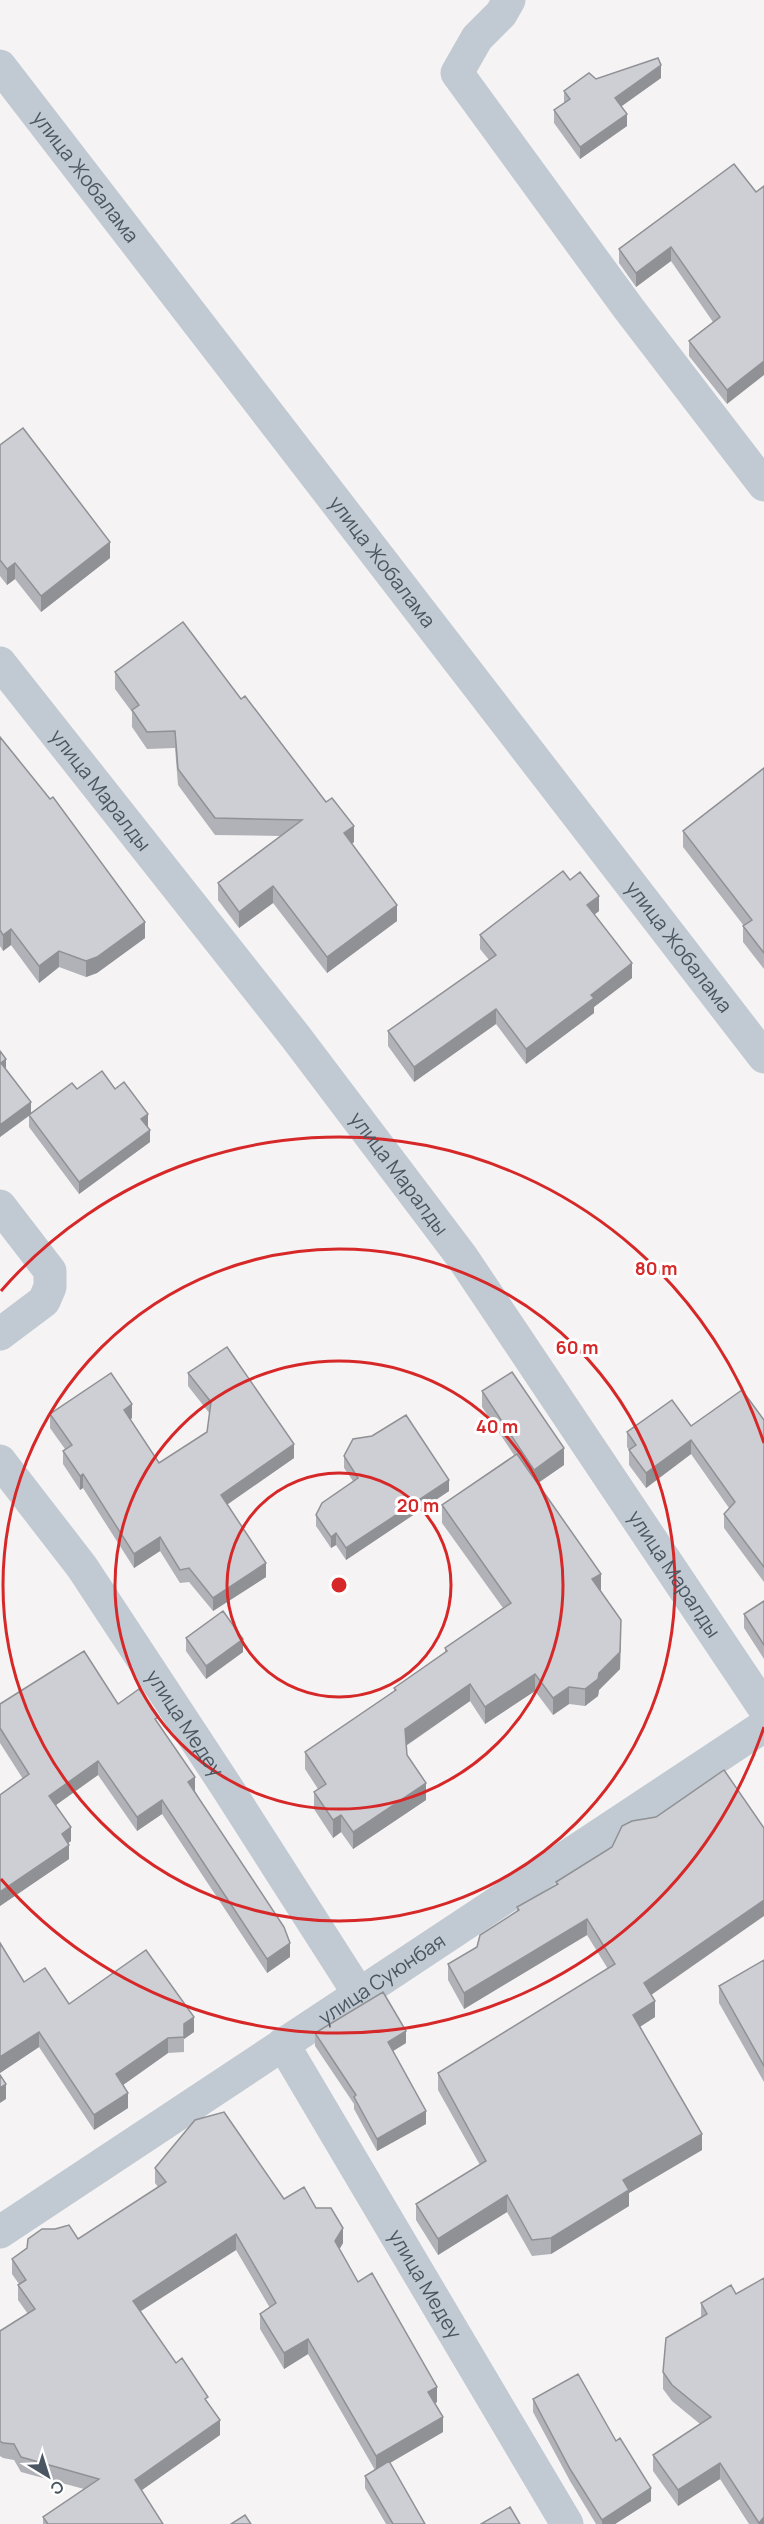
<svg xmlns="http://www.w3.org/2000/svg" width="764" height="2524" font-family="Manrope,sans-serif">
  <rect width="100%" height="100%" fill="#f5f3f3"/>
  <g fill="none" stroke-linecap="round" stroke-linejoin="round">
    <!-- minor -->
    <g stroke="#c1cad2" stroke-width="33">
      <path d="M 509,0 L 501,14 L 477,38 L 457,73 L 629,309 L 764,485"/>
      <path id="s1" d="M 0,66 L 764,1057"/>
      <path id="s2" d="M 0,663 L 295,1036 L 462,1257 L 764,1708"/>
      <path d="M 0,1206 L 50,1271 L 50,1287 L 44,1301 L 0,1334"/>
      <path id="s3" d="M 0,1461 L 82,1567 L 226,1786 L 359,1994"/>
      <path id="s4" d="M 283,2044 L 567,2524"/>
      <path id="s5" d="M 0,2232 L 764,1726"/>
    </g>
  </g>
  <!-- wall -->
  <path fill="#b0b2b7" d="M 661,78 L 621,106 L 627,126 L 580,159 L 554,123 L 554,110 L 564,103 L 564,91 L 596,79 Z
    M 734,164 L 727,404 L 689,356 L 689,341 L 713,322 L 671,261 L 636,287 L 619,263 L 619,249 Z
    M 0,445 L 110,558 L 41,612 L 15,579 L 7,585 L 0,576 Z
    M 115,672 L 241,699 L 354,842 L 351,844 L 397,921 L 327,973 L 273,903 L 239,928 L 218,900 L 218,883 L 281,836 L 215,835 L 178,785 L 175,748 L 147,749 L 132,727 L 132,712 L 115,689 Z
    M 0,737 L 145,938 L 97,973 L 86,977 L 59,967 L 39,983 L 11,945 L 3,951 L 0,946 Z
    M 764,768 L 764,969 L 743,942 L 743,926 L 744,926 L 683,847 L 683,831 Z
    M 570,880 L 599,911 L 594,915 L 632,978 L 594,1007 L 594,1013 L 526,1064 L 496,1024 L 414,1082 L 388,1046 L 388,1031 L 489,960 L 480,949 L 480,935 Z
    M 0,1051 L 6,1070 L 31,1113 L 77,1089 L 115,1089 L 148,1127 L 150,1142 L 79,1194 L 29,1127 L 29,1116 L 0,1137 Z
    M 188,1373 L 294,1458 L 227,1504 L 266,1577 L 213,1611 L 189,1582 L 180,1583 L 160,1551 L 134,1568 L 83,1488 L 80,1490 L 63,1464 L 63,1451 L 65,1449 L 50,1428 L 50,1414 L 132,1418 L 130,1420 L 159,1463 L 207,1432 L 210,1414 L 188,1386 Z
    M 482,1391 L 564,1465 L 537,1483 L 601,1591 L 621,1637 L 620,1669 L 599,1690 L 598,1696 L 585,1706 L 569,1704 L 553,1715 L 535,1691 L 485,1724 L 470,1701 L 406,1746 L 407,1755 L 426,1800 L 353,1849 L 341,1832 L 333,1838 L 314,1809 L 314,1792 L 318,1789 L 305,1769 L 305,1752 L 394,1691 L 394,1688 L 445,1653 L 445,1648 L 503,1608 L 442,1523 L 442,1505 L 514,1455 L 482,1407 Z
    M 764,1420 L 764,1582 L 724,1528 L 724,1514 L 729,1508 L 691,1454 L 646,1488 L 629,1465 L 629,1450 L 627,1447 L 627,1432 Z
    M 344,1456 L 449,1491 L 346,1560 L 336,1545 L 331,1548 L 316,1526 L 316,1515 L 353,1481 L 344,1468 Z
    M 764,1601 L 764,1659 L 744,1628 L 744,1614 Z
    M 186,1638 L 243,1652 L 206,1679 L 186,1651 Z
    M 0,1704 L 118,1704 L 159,1724 L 195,1791 L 290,1957 L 267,1973 L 162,1814 L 137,1831 L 98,1775 L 56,1805 L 71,1841 L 68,1843 L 69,1859 L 0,1906 L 0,1795 L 23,1779 L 0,1743 Z
    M 556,1882 L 651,1995 L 655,2017 L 640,2027 L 702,2150 L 629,2193 L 629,2206 L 551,2254 L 532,2256 L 507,2212 L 438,2255 L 416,2220 L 416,2204 L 480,2165 L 438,2090 L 438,2073 L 608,1969 L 587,1935 L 464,2009 L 448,1980 L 448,1964 L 477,1947 L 517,1911 L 517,1907 L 556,1885 Z
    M 0,1943 L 24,1982 L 69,2004 L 194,2032 L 184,2039 L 184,2052 L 168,2053 L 123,2085 L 128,2108 L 94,2130 L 39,2047 L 0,2073 Z
    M 764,1960 L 764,2082 L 719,2003 L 719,1986 Z
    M 315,2033 L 406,2043 L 393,2051 L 426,2124 L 377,2151 L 354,2109 L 354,2104 L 315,2046 Z
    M 155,2168 L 284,2199 L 316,2208 L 343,2243 L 339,2249 L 358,2282 L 437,2402 L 435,2404 L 443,2432 L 390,2463 L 425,2524 L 386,2524 L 365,2488 L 365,2476 L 375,2470 L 308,2354 L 284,2369 L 260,2329 L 260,2314 L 270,2308 L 236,2250 L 141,2311 L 176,2363 L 208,2403 L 220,2435 L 141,2490 L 163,2524 L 43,2524 L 43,2517 L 84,2489 L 21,2472 L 14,2460 L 3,2458 L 0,2456 L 0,2331 L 28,2314 L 18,2300 L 18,2285 L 19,2284 L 12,2274 L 12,2259 L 78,2239 L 158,2187 L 155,2183 Z
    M 736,2294 L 764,2524 L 749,2524 L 720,2479 L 678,2506 L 653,2471 L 653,2455 L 700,2424 L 672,2401 L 663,2389 L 663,2372 L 701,2318 L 701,2303 Z
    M 533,2399 L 616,2441 L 651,2501 L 615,2524 L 596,2524 L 570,2481 L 533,2412 Z"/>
  <!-- shaded-wall -->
  <path fill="#909195" d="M 661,65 L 661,78 L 615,111 L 615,98 Z
    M 627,114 L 627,126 L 580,159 L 580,147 Z
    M 671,247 L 671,261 L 636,287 L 636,273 Z
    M 764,361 L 764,375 L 727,404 L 727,390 Z
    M 110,542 L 110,558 L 41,612 L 41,596 Z
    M 15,563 L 15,579 L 7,585 L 7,569 Z
    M 354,826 L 354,842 L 344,850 L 344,833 Z
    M 273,886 L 273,903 L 239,928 L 239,912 Z
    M 599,896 L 599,911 L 587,920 L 587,905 Z
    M 397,905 L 397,921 L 327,973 L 327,957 Z
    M 145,922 L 145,938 L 97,973 L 86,977 L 86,961 Z
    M 11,929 L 11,945 L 3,951 L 3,935 Z
    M 59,951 L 59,967 L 39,983 L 39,966 Z
    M 632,963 L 632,978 L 594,1007 L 594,1013 L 526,1064 L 526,1049 L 591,995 Z
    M 496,1009 L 496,1024 L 414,1082 L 414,1067 Z
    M 6,1059 L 6,1072 L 1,1063 Z
    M 31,1102 L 31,1114 L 0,1137 L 0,1125 Z
    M 148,1114 L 148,1127 L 141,1131 L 141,1119 Z
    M 150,1130 L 150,1142 L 79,1194 L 79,1182 Z
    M 132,1404 L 132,1418 L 124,1424 L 124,1410 Z
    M 691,1440 L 691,1454 L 646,1488 L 646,1473 Z
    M 294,1444 L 294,1458 L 221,1509 L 221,1495 Z
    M 564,1448 L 564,1465 L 534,1486 L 534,1470 Z
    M 83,1474 L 83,1488 L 80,1490 L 80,1476 Z
    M 449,1480 L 449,1491 L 346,1560 L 346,1548 Z
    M 336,1533 L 336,1545 L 331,1548 L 331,1537 Z
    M 160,1537 L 160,1551 L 134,1568 L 134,1554 Z
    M 266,1563 L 266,1577 L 213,1611 L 213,1598 Z
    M 601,1574 L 601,1591 L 592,1596 L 592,1579 Z
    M 621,1620 L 620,1669 L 599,1690 L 598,1696 L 585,1706 L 585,1689 L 599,1673 Z
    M 243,1639 L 243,1652 L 206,1679 L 206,1666 Z
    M 535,1674 L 535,1691 L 485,1724 L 485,1707 Z
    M 470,1684 L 470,1701 L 405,1746 L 405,1729 Z
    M 569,1687 L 569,1704 L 553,1715 L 553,1698 Z
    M 98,1761 L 98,1775 L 49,1810 L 49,1796 Z
    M 195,1777 L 195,1791 L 188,1796 L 188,1782 Z
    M 426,1783 L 426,1800 L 353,1849 L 353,1832 Z
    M 162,1800 L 162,1814 L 137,1831 L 137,1817 Z
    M 341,1815 L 341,1832 L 333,1838 L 333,1820 Z
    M 71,1827 L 71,1841 L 62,1848 L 62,1834 Z
    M 69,1845 L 69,1859 L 0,1906 L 0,1892 Z
    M 764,1900 L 764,1916 L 644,2000 L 644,1983 Z
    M 587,1919 L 587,1935 L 464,2009 L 464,1993 Z
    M 290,1943 L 290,1957 L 267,1973 L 267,1959 Z
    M 655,2001 L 655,2017 L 633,2031 L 633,2015 Z
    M 194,2017 L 194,2032 L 184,2039 L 184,2052 L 184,2024 Z
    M 406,2031 L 406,2043 L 388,2054 L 388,2042 Z
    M 39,2032 L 39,2047 L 0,2073 L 0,2057 Z
    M 168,2038 L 168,2053 L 116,2090 L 116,2074 Z
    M 6,2084 L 6,2099 L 0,2103 L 0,2088 Z
    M 128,2093 L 128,2108 L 94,2130 L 94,2115 Z
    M 426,2111 L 426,2124 L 377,2151 L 377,2139 Z
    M 702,2134 L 702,2150 L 629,2193 L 629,2206 L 551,2254 L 551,2238 L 623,2180 Z
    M 507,2195 L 507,2212 L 438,2255 L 438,2239 Z
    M 343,2228 L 343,2243 L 335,2257 L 335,2241 Z
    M 236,2234 L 236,2250 L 133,2316 L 133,2301 Z
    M 308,2339 L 308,2354 L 284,2369 L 284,2353 Z
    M 437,2387 L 437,2402 L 428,2407 L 428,2392 Z
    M 443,2417 L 443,2432 L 376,2471 L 376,2456 Z
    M 220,2420 L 220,2435 L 135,2495 L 135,2480 Z
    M 720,2463 L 720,2479 L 678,2506 L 678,2490 Z
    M 651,2488 L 651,2501 L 615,2524 L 602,2524 L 602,2520 Z
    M 764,2517 L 764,2524 L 759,2524 L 759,2523 Z"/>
  <!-- building -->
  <path fill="#cdcfd5" stroke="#909195" stroke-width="1.5" d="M 658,58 L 661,65 L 615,98 L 627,114 L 580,147 L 554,110 L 570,99 L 564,91 L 589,73 L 596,79 Z
    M 734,164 L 756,192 L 764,186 L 764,361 L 727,390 L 689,341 L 720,317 L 671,247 L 636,273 L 619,249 Z
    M 23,428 L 110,542 L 41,596 L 15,563 L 7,569 L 0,560 L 0,445 Z
    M 183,622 L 241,699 L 245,696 L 326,802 L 332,798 L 354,826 L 344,833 L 397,905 L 327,957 L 273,886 L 239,912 L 218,883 L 302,820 L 215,818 L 178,769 L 175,731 L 147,732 L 132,710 L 139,705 L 115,672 Z
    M 0,737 L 50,799 L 53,797 L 145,922 L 97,957 L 86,961 L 59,951 L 39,966 L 11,929 L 3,935 L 0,930 Z
    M 764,768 L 764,953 L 743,926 L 752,920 L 683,831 Z
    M 563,871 L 570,880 L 580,872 L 599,896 L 587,905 L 632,963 L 591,995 L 594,998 L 526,1049 L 496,1009 L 414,1067 L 388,1031 L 496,955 L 480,935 Z
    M 0,1051 L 6,1059 L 1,1063 L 31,1102 L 0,1125 Z
    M 102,1071 L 115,1089 L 124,1082 L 148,1114 L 141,1119 L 150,1130 L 79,1182 L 29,1115 L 72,1083 L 77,1089 Z
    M 227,1347 L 294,1444 L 221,1495 L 266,1563 L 213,1598 L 189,1568 L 180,1570 L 160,1537 L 134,1554 L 83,1474 L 80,1476 L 63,1451 L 72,1445 L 50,1414 L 111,1373 L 132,1404 L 124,1410 L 159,1463 L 207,1432 L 211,1402 L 188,1373 Z
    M 512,1372 L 564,1448 L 534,1470 L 482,1391 Z
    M 742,1390 L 764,1420 L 764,1567 L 724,1514 L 735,1502 L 691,1440 L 646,1473 L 629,1450 L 636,1445 L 627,1432 L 672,1400 L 691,1426 Z
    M 406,1415 L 449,1480 L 346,1548 L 336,1533 L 331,1537 L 316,1515 L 322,1503 L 358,1478 L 344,1456 L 353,1439 L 372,1436 Z
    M 517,1454 L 601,1574 L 592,1579 L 621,1620 L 620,1652 L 599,1673 L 598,1679 L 585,1689 L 569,1687 L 553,1698 L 535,1674 L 485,1707 L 470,1684 L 405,1729 L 407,1755 L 426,1783 L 353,1832 L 341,1815 L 333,1820 L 314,1792 L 326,1784 L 305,1752 L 396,1690 L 394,1688 L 447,1651 L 445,1648 L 511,1603 L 442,1505 Z
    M 764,1601 L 764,1645 L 744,1614 Z
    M 223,1611 L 243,1639 L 206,1666 L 186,1638 Z
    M 84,1651 L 118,1704 L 139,1689 L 159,1717 L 155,1719 L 195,1777 L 188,1782 L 284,1927 L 290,1943 L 267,1959 L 162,1800 L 137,1817 L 98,1761 L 49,1796 L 71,1827 L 62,1834 L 69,1845 L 0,1892 L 0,1795 L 29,1774 L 0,1728 L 0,1704 Z
    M 724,1770 L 764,1828 L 764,1900 L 644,1983 L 655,2001 L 633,2015 L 702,2134 L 623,2180 L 629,2190 L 551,2238 L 532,2240 L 507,2195 L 438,2239 L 416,2204 L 486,2161 L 438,2073 L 615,1964 L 587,1919 L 464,1993 L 448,1964 L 477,1947 L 480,1935 L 519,1910 L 517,1907 L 558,1884 L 556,1882 L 612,1847 L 622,1826 L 632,1821 L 656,1817 Z
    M 0,1943 L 24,1982 L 45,1968 L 69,2004 L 146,1950 L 194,2017 L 184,2024 L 184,2037 L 168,2038 L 116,2074 L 128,2093 L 94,2115 L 39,2032 L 0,2057 Z
    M 764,1960 L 764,2066 L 719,1986 Z
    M 383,1992 L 406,2031 L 388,2042 L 426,2111 L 377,2139 L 354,2097 L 356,2095 L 315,2033 Z
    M 0,2075 L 6,2084 L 0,2088 Z
    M 224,2112 L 284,2199 L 304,2187 L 316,2208 L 331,2208 L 343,2228 L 335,2241 L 358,2282 L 372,2273 L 437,2387 L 428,2392 L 443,2417 L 376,2456 L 308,2339 L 284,2353 L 260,2314 L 276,2303 L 236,2234 L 133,2301 L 176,2363 L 182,2358 L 208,2397 L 205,2399 L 220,2420 L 135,2480 L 163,2524 L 48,2524 L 43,2517 L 99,2479 L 21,2457 L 14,2444 L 3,2443 L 0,2441 L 0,2331 L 35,2309 L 18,2285 L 26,2280 L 12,2259 L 27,2248 L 28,2239 L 42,2229 L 55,2229 L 69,2225 L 78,2239 L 166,2182 L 155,2168 L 195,2120 Z
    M 764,2278 L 764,2517 L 759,2523 L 720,2463 L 678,2490 L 653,2455 L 711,2417 L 672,2385 L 663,2372 L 666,2338 L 707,2314 L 701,2303 L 731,2285 L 736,2294 Z
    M 578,2374 L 616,2441 L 620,2438 L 651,2488 L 602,2520 L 570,2469 L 533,2399 Z
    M 389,2461 L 425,2524 L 393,2524 L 365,2476 Z
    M 510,2507 L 520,2524 L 481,2524 Z
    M 245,2515 L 251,2524 L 231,2524 Z"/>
  <!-- distance rings -->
  <g fill="none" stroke="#d62828" stroke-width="3">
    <circle cx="339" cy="1585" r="112"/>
    <circle cx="339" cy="1585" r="224"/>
    <circle cx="339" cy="1585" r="336"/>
    <path d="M764 1727A448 448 0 0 1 1 1879M1 1291A448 448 0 0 1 764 1443"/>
  </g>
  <g text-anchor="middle" stroke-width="6" stroke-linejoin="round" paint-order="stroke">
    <!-- street labels -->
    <g font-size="20" fill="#4a5661" stroke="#fff">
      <text dy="7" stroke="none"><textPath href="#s1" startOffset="140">улица Жобалама</textPath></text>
      <text dy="7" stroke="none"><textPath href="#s1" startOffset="626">улица Жобалама</textPath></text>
      <text dy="7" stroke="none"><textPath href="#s2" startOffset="162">улица Маралды</textPath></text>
      <text dy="7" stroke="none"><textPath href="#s1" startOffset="1112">улица Жобалама</textPath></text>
      <text dy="7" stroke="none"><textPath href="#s2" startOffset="648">улица Маралды</textPath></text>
      <text dy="7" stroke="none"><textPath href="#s2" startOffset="1134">улица Маралды</textPath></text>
      <text dy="7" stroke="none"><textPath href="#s3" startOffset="321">улица Медеу</textPath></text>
      <text dy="7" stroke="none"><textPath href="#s5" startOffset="458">улица Суюнбая</textPath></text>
      <text dy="7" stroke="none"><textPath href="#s4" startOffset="279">улица Медеу</textPath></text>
    </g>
  </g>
  <circle cx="339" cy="1585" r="9" fill="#d62828" stroke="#fff" stroke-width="3"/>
  <g font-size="18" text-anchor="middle" font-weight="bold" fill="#d62828" stroke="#fff" stroke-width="6" stroke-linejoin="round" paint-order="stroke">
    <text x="656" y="1275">80 m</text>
    <text x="577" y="1354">60 m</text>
    <text x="497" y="1433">40 m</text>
    <text x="418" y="1512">20 m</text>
  </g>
  <!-- north arrow -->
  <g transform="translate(48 2476) rotate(142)" stroke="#ffffff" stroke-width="4.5" paint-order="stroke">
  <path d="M0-4.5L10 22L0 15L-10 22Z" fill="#4a5661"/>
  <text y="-9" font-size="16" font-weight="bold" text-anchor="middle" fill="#4a5661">С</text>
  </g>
</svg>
